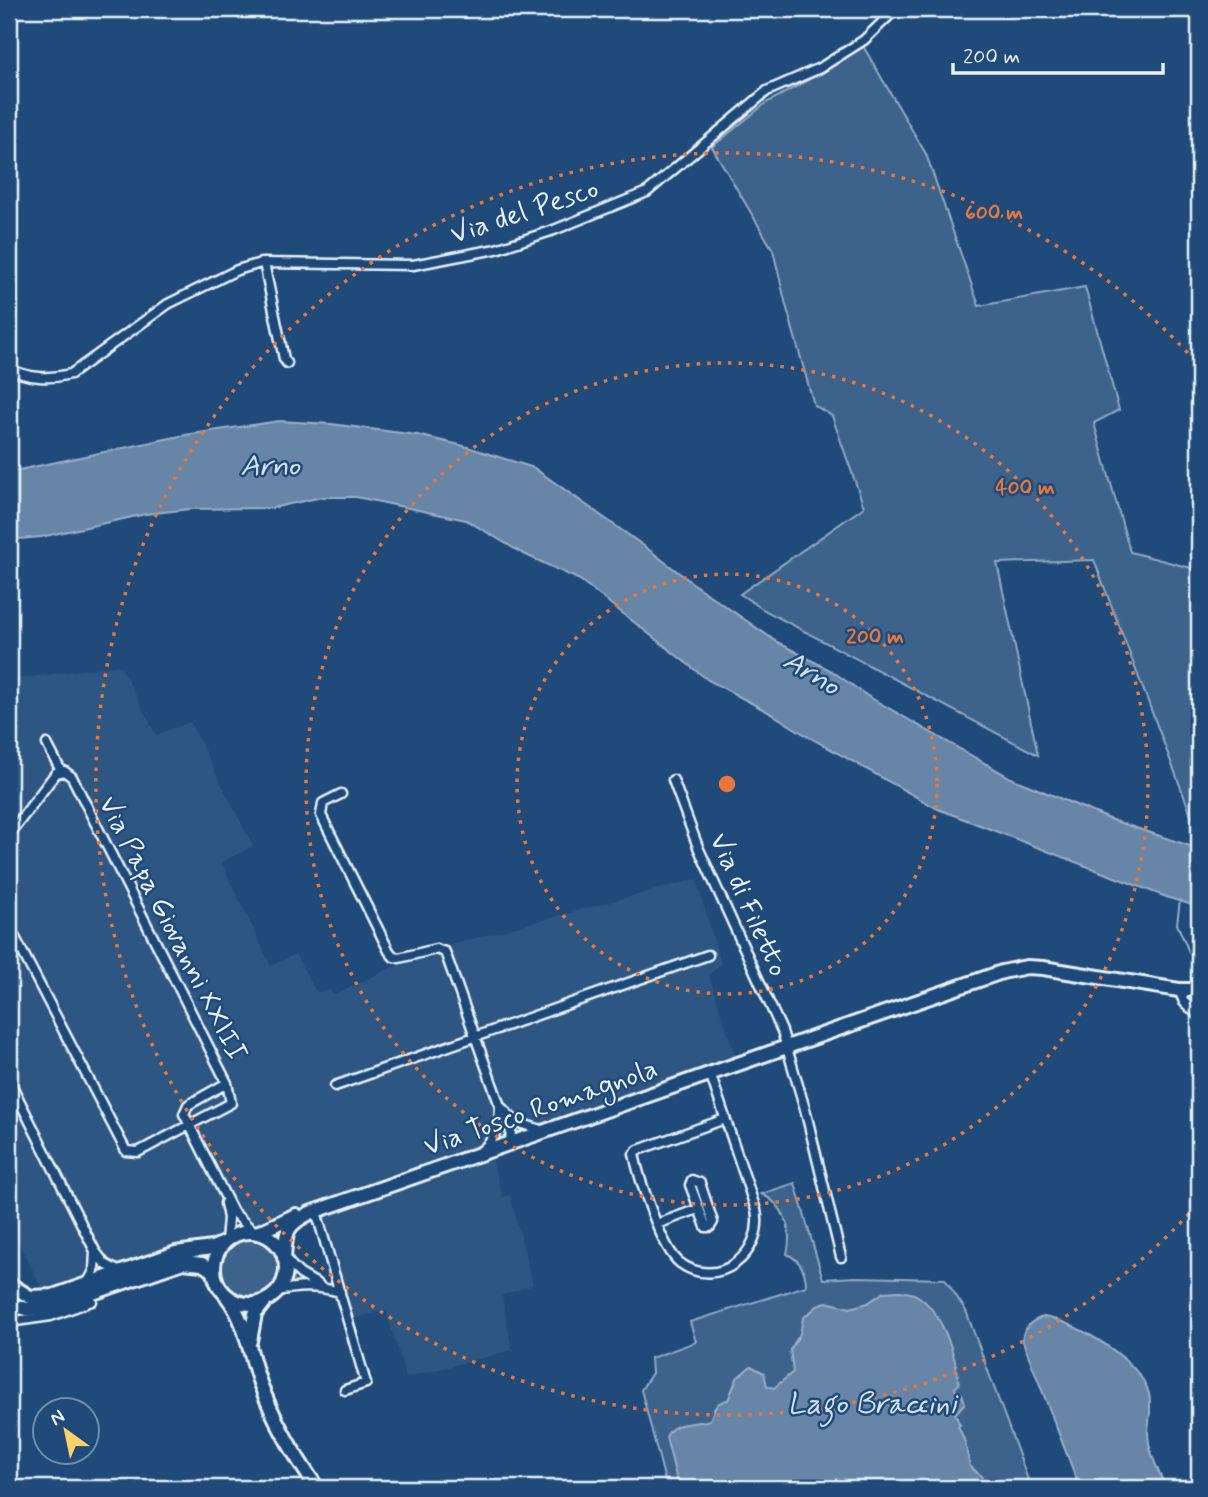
<svg xmlns="http://www.w3.org/2000/svg" width="1208" height="1497" font-family="Mynerve,sans-serif">
  <rect width="100%" height="100%" fill="#1f4a7a"/>
  <filter id="ink" filterUnits="userSpaceOnUse"><feTurbulence type="fractalNoise" baseFrequency=".0143" numOctaves="2"/><feDisplacementMap in="SourceGraphic" scale="14" xChannelSelector="R" yChannelSelector="G"/><feConvolveMatrix kernelMatrix="1 2 1 2 8 2 1 2 1" color-interpolation-filters="sRGB"/></filter>
  <g filter="url(#ink)">
    <!-- built -->
    <path fill="#2e5683" d="M 120,665 L 156,735 L 190,722 L 253,846 L 221,862 L 271,966 L 295,954 L 316,992 L 330,990 L 334,995 L 397,965 L 446,946 L 696,879 L 721,964 L 709,975 L 739,1067 L 491,1156 L 503,1197 L 510,1195 L 533,1285 L 502,1295 L 512,1350 L 406,1378 L 386,1310 L 352,1319 L 318,1202 L 261,1226 L 248,1223 L 229,1209 L 224,1233 L 214,1242 L 45,1295 L 9,1224 L 9,680 Z"/>
    <!-- green -->
    <path fill="#3c628c" stroke="#92aac2" stroke-width="2" d="M 863,46 L 926,154 L 979,306 L 1085,287 L 1119,410 L 1094,423 L 1130,552 L 1199,570 L 1199,820 L 1192,817 L 1094,560 L 997,563 L 1038,755 L 764,610 L 740,594 L 864,507 L 832,416 L 814,405 L 786,305 L 773,250 L 712,147 L 766,103 L 814,77 Z
      M 795,1183 L 823,1279 L 855,1277 L 945,1279 L 966,1311 L 1031,1488 L 667,1488 L 641,1390 L 652,1373 L 651,1358 L 696,1342 L 690,1322 L 806,1286 C 806,1272 800,1260 787,1254 C 793,1230 785,1204 761,1194 Z
      M220 1268a30 30 0 1 1 60 0a30 30 0 1 1-60 0Z"/>
    <!-- water -->
    <path fill="#6685a7" stroke="#9ab0c7" stroke-width="2" d="M 279,421 L 331,424 L 417,435 L 464,446 L 534,468 L 644,546 L 699,588 L 777,642 L 832,671 L 866,695 L 937,736 L 1011,778 L 1112,820 L 1199,849 L 1199,907 L 1169,898 L 938,809 L 807,736 L 772,714 L 708,680 L 580,580 L 522,553 L 466,520 L 356,497 L 322,497 L 272,508 L 190,509 L 146,514 L 41,537 L 9,540 L 9,472 L 185,435 Z
      M 900,1291 C 905,1292 912,1293 916,1295 C 942,1310 956,1356 959,1384 L 955,1388 L 956,1391 L 962,1394 L 965,1403 L 955,1414 L 960,1425 L 958,1426 L 964,1439 L 970,1466 L 981,1476 L 986,1488 L 679,1488 L 666,1437 C 673,1420 694,1425 710,1420 C 714,1411 714,1402 728,1400 L 737,1378 L 751,1366 L 764,1373 L 767,1386 L 774,1388 L 793,1372 L 790,1350 L 800,1334 L 803,1318 L 820,1304 L 827,1302 L 850,1308 L 868,1303 L 884,1292 Z
      M 1044,1317 C 1075,1321 1142,1361 1149,1394 C 1152,1407 1149,1419 1148,1432 C 1148,1451 1158,1470 1166,1488 L 1080,1488 L 1022,1339 C 1024,1327 1031,1320 1044,1317 Z"/>
    <g fill="none" stroke-linecap="round" stroke-linejoin="round">
      <!-- stream -->
      <path stroke="#9ab0c7" stroke-width="2" d="M 1180,900 L 1177,924 L 1199,975"/>
      <defs>
        <path id="minor" d="M 264,263 L 284,359 L 287,363
          M 9,368 C 27,379 51,379 71,374 L 168,304 L 237,270 L 261,263 L 413,265 L 496,249 L 554,230 L 647,192 L 767,91 L 820,68 L 864,40 L 896,9
          M 47,744 L 61,771
          M 673,780 L 698,847 L 782,1031 L 805,1109 L 841,1257
          M 341,794 L 323,803 L 321,815 L 389,951 L 394,957 L 399,958 L 436,949 L 445,952 L 500,1106 L 516,1122 L 541,1130
          M 9,835 L 56,773 L 64,771 L 72,777 L 227,1083 L 231,1103 L 138,1152 L 126,1151 L 9,926
          M 1179,990 L 1184,1002 L 1199,1016
          M 710,1073 L 756,1210 C 765,1253 718,1291 680,1263 C 661,1248 639,1178 634,1154 L 638,1150 L 725,1119
          M 9,1080 L 95,1251 L 105,1264 L 120,1272
          M 227,1083 L 188,1105 L 184,1114 L 233,1212 L 254,1232
          M 335,1086 L 708,955
          M 508,1118 L 511,1130 L 510,1142
          M 482,1150 C 496,1139 500,1124 500,1106
          M 692,1180 L 700,1183 L 713,1222 L 710,1227 L 706,1227 L 690,1185 Z
          M 225,1203 L 228,1218 L 226,1241
          M 318,1218 L 366,1383 L 345,1390
          M 657,1224 L 698,1209
          M 284,1258 L 300,1274 L 319,1285
          M 87,1284 L 94,1271 L 95,1251
          M 276,1292 C 298,1285 318,1286 340,1292
          M 9,1322 L 51,1316 L 92,1301"/>
        <path id="primary" d="M214 1268a36 36 0 1 1 72 0a36 36 0 1 1-72 0Z
          M 257,1233 L 296,1215
          M 284,1258 C 286,1231 285,1226 310,1213 L 1002,972 L 1027,967 L 1043,968 L 1179,990 L 1199,990
          M 9,1284 L 30,1297 L 53,1296 L 176,1253 L 212,1248 L 224,1243
          M 227,1297 C 247,1322 249,1354 260,1383 C 274,1421 294,1455 317,1488
          M 9,1304 L 27,1309 L 49,1308 L 183,1262 L 202,1264 L 214,1271
          M 250,1341 L 255,1314 L 266,1300"/>
      </defs>
      <!-- minor casing -->
      <use href="#minor" stroke="#e8f1f8" stroke-width="13"/>
      <!-- primary casing -->
      <use href="#primary" stroke="#e8f1f8" stroke-width="18"/>
      <!-- minor -->
      <use href="#minor" stroke="#1f4a7a" stroke-width="8"/>
      <!-- primary -->
      <use href="#primary" stroke="#1f4a7a" stroke-width="12"/>
    </g>
  </g>
  <!-- distance rings -->
  <g fill="none" stroke="#e8773b" stroke-width="3.5" stroke-dasharray="3.5 7">
    <circle cx="727" cy="784" r="210"/>
    <circle cx="727" cy="784" r="421"/>
    <path d="M1196 1206A631 631 0 1 1 1196 362"/>
  </g>
  <g text-anchor="middle" stroke-width="5" stroke-linejoin="round" paint-order="stroke">
    <!-- street labels -->
    <g font-size="28" fill="#e8f1f8" stroke="#1f4a7a">
      <text transform="translate(524 210) rotate(-18)" y="10">Via del Pesco</text>
      <text transform="translate(750 904) rotate(66)" y="10">Via di Filetto</text>
      <text transform="translate(174 928) rotate(63)" y="10">Via Papa Giovanni XXIII</text>
      <text transform="translate(540 1106) rotate(-19)" y="10">Via Tosco Romagnola</text>
    </g>
    <!-- water labels -->
    <g font-size="30" font-style="italic" fill="#d4e1ec" stroke="#1f4a7a">
      <text x="270" y="475">Arno</text>
      <text transform="translate(812 672) rotate(31)" y="10">Arno</text>
      <text x="872" y="1413">Lago Braccini</text>
    </g>
  </g>
  <circle cx="727" cy="784" r="10" fill="#e8773b" stroke="#1f4a7a" stroke-width="3.5"/>
  <g font-size="21" text-anchor="middle" font-weight="bold" fill="#e8773b" stroke="#1f4a7a" stroke-width="5" stroke-linejoin="round" paint-order="stroke">
    <text x="994" y="219">600 m</text>
    <text x="1025" y="494">400 m</text>
    <text x="875" y="643">200 m</text>
  </g>
  <!-- margin -->
  <rect width="1208" height="1497" fill="none" stroke="#1f4a7a" stroke-width="35"/>
  <rect x="18" y="18" width="1173" height="1462" fill="none" stroke="#e8f1f8" stroke-width="2.5" filter="url(#ink)"/>
  <!-- north arrow -->
  <g transform="translate(66 1431) rotate(327)"><circle r="33" fill="#1f4a7a" stroke="#6f8dac" stroke-width="2"/>
  <path d="M0-5L12 26L0 18L-12 26Z" fill="#ffd166"/>
  <text y="-10" font-size="19" font-weight="bold" text-anchor="middle" fill="#e8f1f8">N</text>
  </g>
  <!-- scale -->
  <path d="M953 63v10h210v-10" fill="none" stroke="#e8f1f8" stroke-width="3.5"/>
  <text x="963" y="63" font-size="21" fill="#e8f1f8" stroke="#1f4a7a" stroke-width="5" paint-order="stroke">200 m</text>
</svg>
